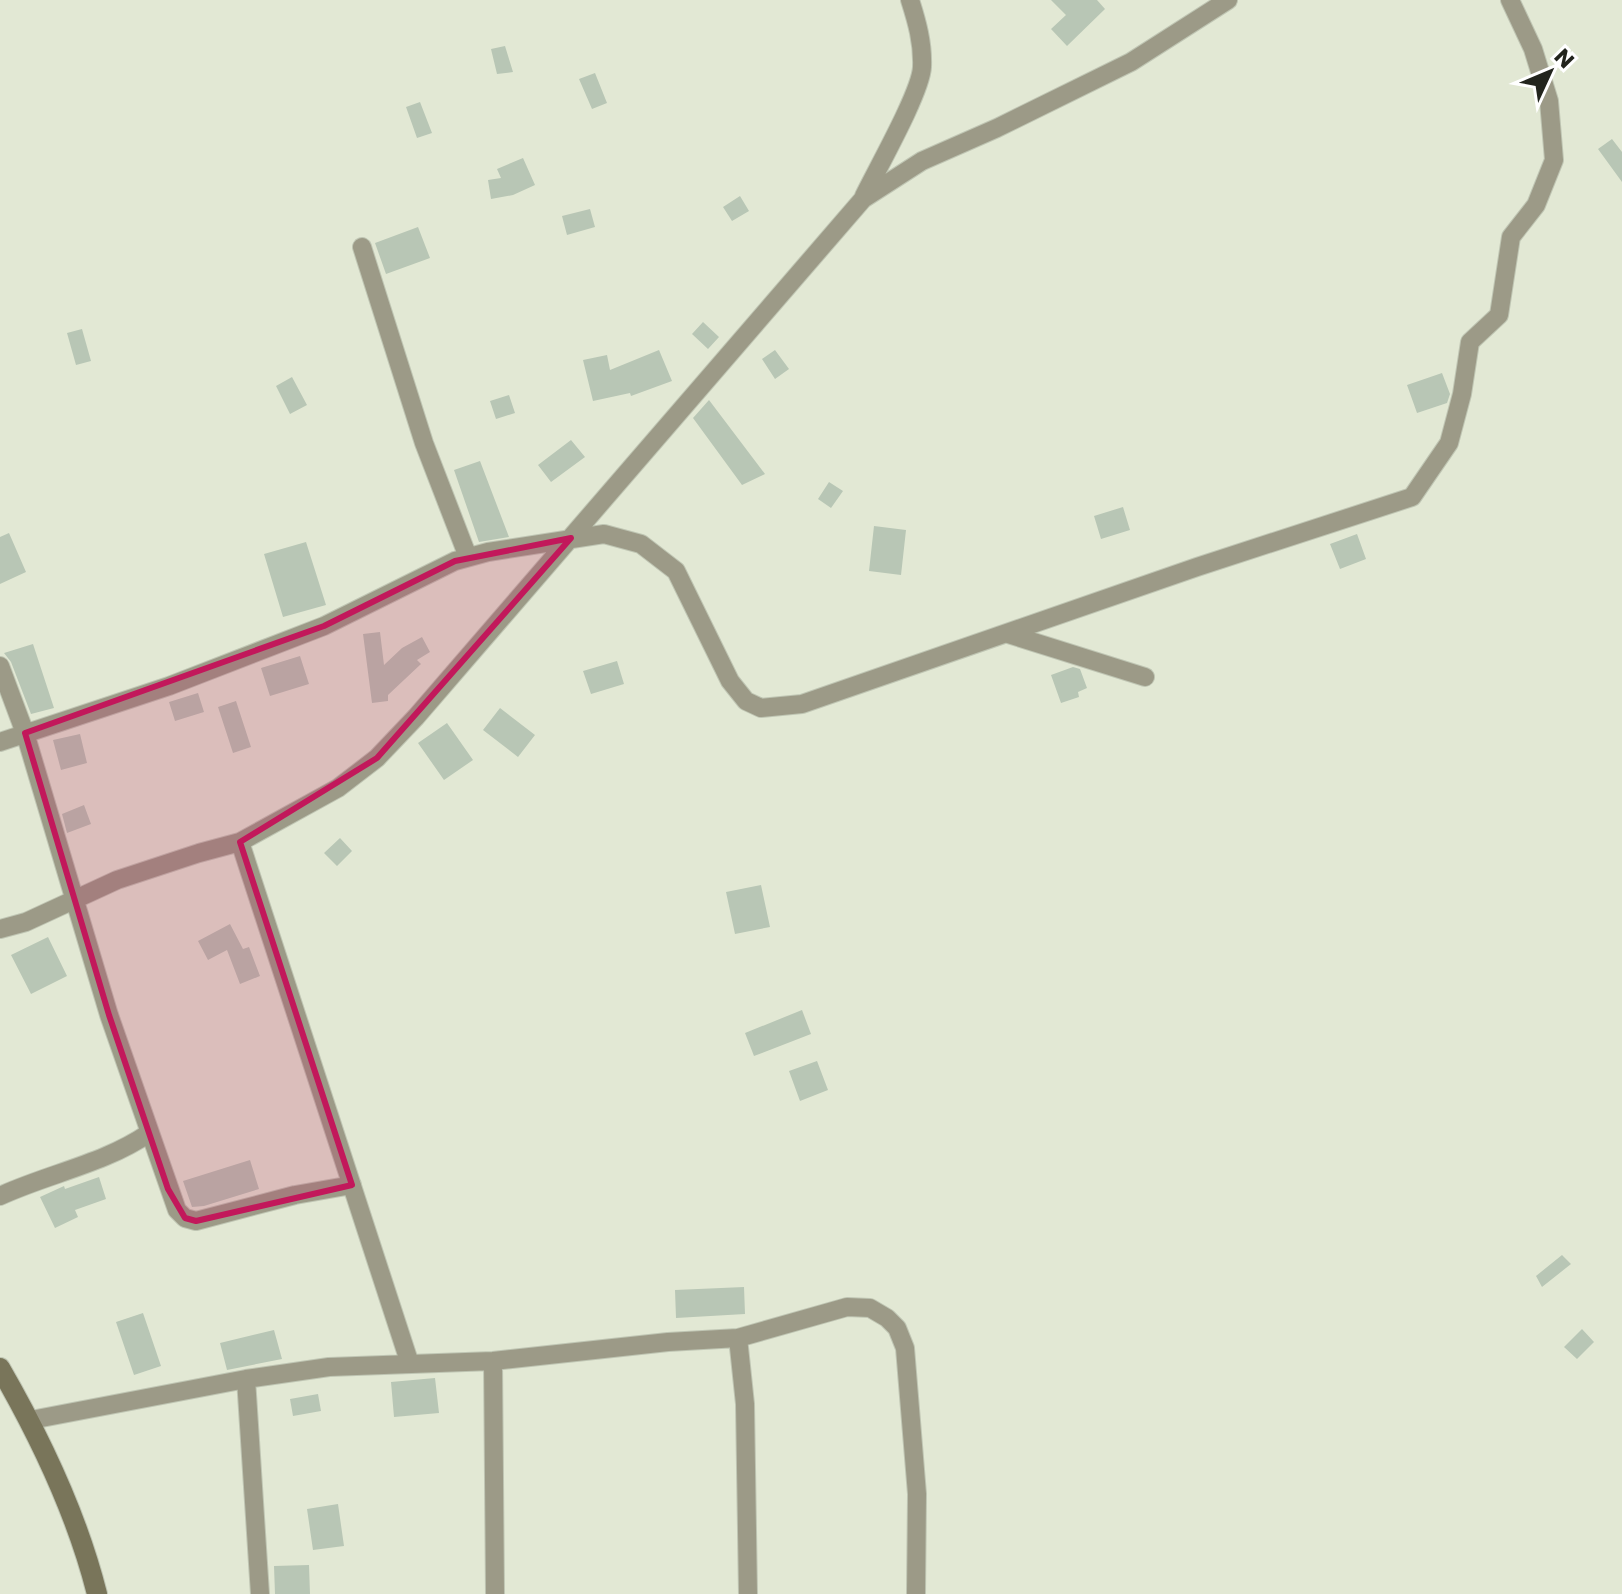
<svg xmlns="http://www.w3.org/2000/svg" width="1622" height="1594" font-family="Poppins,sans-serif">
  <rect width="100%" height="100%" fill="#e2e8d4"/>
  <!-- building -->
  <path fill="#b8c6b5" d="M 1051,0 L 1097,0 L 1105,9 L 1067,46 L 1051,29 L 1066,15 Z
    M 505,46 L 513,72 L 497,74 L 491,49 Z
    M 595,73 L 607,103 L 592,109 L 579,79 Z
    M 420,102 L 432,133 L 417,138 L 406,107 Z
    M 1612,139 L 1622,152 L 1622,182 L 1598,149 Z
    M 523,158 L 535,185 L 513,195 L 491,199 L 488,180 L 501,178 L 497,169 Z
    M 740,196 L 749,211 L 732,221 L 723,207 Z
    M 590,209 L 595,227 L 567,235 L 562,216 Z
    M 418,227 L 430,258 L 386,274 L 375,243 Z
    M 703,322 L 719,337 L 708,349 L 692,334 Z
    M 82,329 L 91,361 L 76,365 L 67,333 Z
    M 659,350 L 672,381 L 631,396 L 630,393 L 593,401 L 583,360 L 607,355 L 610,370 Z
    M 775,350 L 789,369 L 775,379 L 762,359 Z
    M 1442,373 L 1450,394 L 1447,403 L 1417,413 L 1407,385 Z
    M 292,377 L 307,405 L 290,414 L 276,386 Z
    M 509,395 L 515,413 L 496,419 L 490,401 Z
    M 709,400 L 765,474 L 742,485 L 693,418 Z
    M 571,440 L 585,457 L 551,482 L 538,465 Z
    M 480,461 L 509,537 L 479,542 L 454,470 Z
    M 829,482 L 843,491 L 831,508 L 818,499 Z
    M 1123,507 L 1130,530 L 1101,539 L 1094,516 Z
    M 874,526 L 906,530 L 901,575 L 869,571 Z
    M 9,533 L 26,572 L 0,584 L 0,537 Z
    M 1357,534 L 1366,559 L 1340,569 L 1330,544 Z
    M 306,542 L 326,605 L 283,617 L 264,554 Z
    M 380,632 L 384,665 L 402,648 L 422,637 L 430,652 L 417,660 L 421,664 L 388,695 L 388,701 L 372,703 L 363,634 Z
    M 33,644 L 54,708 L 31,714 L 11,662 L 4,653 Z
    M 300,656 L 309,684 L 270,696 L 261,668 Z
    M 617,661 L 624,684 L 591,694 L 583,671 Z
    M 1073,667 L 1080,669 L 1087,688 L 1078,692 L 1079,697 L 1061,703 L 1051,675 Z
    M 198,693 L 204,712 L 175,721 L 169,702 Z
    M 236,701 L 251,747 L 233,753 L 218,707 Z
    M 500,708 L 535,735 L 518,757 L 483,730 Z
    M 447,723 L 473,760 L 444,780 L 418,743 Z
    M 80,734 L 87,763 L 61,770 L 53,740 Z
    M 84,805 L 91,824 L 67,833 L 62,814 Z
    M 340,838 L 352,851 L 337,866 L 324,853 Z
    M 761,885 L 770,927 L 735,934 L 726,892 Z
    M 230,924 L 243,949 L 249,947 L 260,976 L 240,984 L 227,950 L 208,960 L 198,941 Z
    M 48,937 L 67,976 L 31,994 L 11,955 Z
    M 802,1010 L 811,1034 L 754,1056 L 745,1033 Z
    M 817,1061 L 828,1090 L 800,1101 L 789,1071 Z
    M 250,1160 L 259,1189 L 204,1206 L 192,1207 L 183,1181 Z
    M 99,1177 L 106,1199 L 75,1210 L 78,1217 L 55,1228 L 40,1197 L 64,1186 L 65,1189 Z
    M 1562,1255 L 1571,1264 L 1542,1287 L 1536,1276 Z
    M 744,1287 L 745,1314 L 676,1318 L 675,1290 Z
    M 143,1313 L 161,1366 L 134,1375 L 116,1322 Z
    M 1582,1329 L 1594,1342 L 1577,1359 L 1564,1347 Z
    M 274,1330 L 282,1359 L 227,1370 L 220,1343 Z
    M 435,1378 L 439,1413 L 394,1417 L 391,1382 Z
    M 318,1394 L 321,1411 L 293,1416 L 290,1399 Z
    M 338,1504 L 344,1546 L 313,1550 L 307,1509 Z
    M 309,1565 L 310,1594 L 275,1594 L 274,1566 Z"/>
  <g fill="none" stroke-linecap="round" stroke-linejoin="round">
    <defs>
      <path id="street" d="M 864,196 C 877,169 921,92 922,67 C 923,43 917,22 910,0
        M 362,247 L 424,443 L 468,557
        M 1008,634 L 1145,677
        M 0,666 L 25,733 L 109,1015 L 177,1210 L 185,1218 L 196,1221 L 295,1195 L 352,1185
        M 0,742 L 169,686 L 324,626 L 455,561 L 488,552 L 604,534 L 641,544 L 676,571 L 730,681 L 746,701 L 761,708 L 802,704 L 1197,567 L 1412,497 L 1449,443 L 1462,394 L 1470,342 L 1499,315 L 1511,237 L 1536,205 L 1554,160 L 1549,101 L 1533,49 L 1510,0
        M 240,842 L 410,1364
        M 0,929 L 26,922 L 117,880 L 199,853 L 240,842 L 338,788 L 377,758 L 416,717 L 863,199 L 922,161 L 997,128 L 1131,62 L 1228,0
        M 0,1196 C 50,1173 104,1164 149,1133
        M 738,1338 L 745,1404 L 748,1594
        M 493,1361 L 495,1594
        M 246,1379 L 260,1594
        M 31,1420 L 246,1379 L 329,1367 L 493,1361 L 668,1342 L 738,1338 L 847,1307 L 870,1308 L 887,1318 L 897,1328 L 905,1348 L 917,1494 L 916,1594"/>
      <path id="secondary" d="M 0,1368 C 41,1439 77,1514 97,1594"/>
    </defs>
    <!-- street casing -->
    <use href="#street" stroke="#bfc5b3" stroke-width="20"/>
    <!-- secondary casing -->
    <use href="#secondary" stroke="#bfc5b3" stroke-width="22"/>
    <!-- street -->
    <use href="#street" stroke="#9c9a87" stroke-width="18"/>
    <!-- secondary -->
    <use href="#secondary" stroke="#79755a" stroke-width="20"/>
  </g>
  <!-- marked area -->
  <path fill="#c2185b" fill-opacity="0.2" stroke="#c2185b" stroke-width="6" stroke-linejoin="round" d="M 571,538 L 377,758 L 240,842 L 352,1185 L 196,1221 L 185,1218 L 168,1189 L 109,1015 L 25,733 L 324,626 L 455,561 Z"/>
  <!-- north arrow -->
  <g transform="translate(1550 72) rotate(46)" stroke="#ffffff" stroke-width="6" paint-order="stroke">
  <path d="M0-6L14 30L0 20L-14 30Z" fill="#22241d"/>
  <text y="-12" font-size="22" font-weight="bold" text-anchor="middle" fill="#22241d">N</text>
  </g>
</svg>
